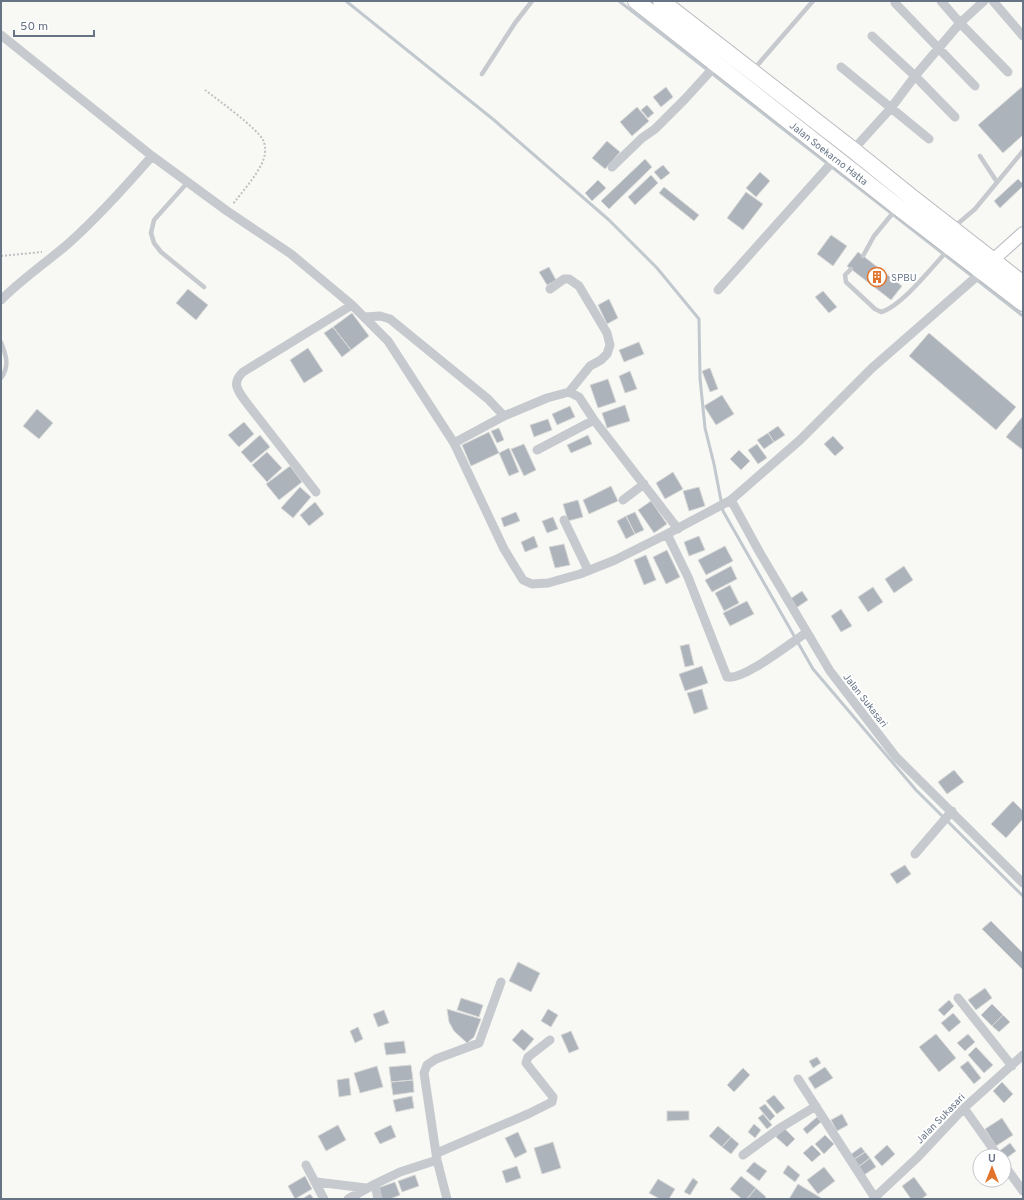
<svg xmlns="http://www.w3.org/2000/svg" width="1024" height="1200" font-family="Overpass,sans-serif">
  <rect width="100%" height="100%" fill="#f8f8f5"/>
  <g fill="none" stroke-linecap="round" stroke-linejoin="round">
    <!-- stream -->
    <path stroke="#c1c8ce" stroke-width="3" d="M 346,1 L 494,120 L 609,220 L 657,268 L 699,319 L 700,378 L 705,428 L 714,464 L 723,511 L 813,669 L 916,790 L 1023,896
      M 619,1 L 1023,316"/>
  </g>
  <!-- building -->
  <path fill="#acb3ba" stroke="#d9dad8" d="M 1023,86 L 1023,135 L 1003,153 L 978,125 Z
    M 666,87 L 673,97 L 661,107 L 653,97 Z
    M 647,105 L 654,113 L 648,118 L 641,110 Z
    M 637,107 L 649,121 L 632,136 L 620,122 Z
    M 607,141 L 620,152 L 605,169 L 592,158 Z
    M 645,159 L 652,167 L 609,209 L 601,201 Z
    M 663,165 L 670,173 L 661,180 L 654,172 Z
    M 760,172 L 770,181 L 756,197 L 746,188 Z
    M 651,175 L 658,183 L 635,205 L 628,197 Z
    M 1018,179 L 1023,184 L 1023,186 L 1000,208 L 994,201 Z
    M 598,180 L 606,188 L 592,201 L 585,193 Z
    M 664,187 L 699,215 L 694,221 L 659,193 Z
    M 746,192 L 763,204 L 743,230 L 727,218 Z
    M 831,235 L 847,246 L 833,266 L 817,254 Z
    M 858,252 L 902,286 L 891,300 L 847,266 Z
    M 549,267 L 556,280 L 547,285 L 539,272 Z
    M 188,289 L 208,305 L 196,320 L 176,303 Z
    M 823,291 L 837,307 L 829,313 L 815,297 Z
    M 609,299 L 618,318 L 607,324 L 598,305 Z
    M 352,313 L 369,336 L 351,350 L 333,327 Z
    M 333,327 L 351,350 L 342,357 L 324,333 Z
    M 929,333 L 1016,407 L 996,430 L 909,356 Z
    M 639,342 L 644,354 L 624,362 L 619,350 Z
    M 308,348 L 323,371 L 304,383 L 290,360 Z
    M 710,368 L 718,389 L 710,392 L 702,371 Z
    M 630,371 L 637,389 L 625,393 L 619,376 Z
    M 608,379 L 616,402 L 598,408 L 590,385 Z
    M 722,395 L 734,414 L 716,425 L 704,406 Z
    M 625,405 L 630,421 L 607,428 L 602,413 Z
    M 570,406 L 575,417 L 557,425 L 552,414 Z
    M 37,409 L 53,423 L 39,439 L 23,426 Z
    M 1023,416 L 1023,450 L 1006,437 Z
    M 548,419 L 552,430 L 534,437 L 530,425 Z
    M 244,422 L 254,434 L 239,447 L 228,435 Z
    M 778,426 L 785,435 L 774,442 L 768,433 Z
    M 499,428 L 504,440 L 497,443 L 491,431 Z
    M 489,432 L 499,453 L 471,466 L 462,445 Z
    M 768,433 L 774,442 L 764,449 L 757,440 Z
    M 260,435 L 270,447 L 251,463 L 241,452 Z
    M 588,435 L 592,444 L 571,453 L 567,445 Z
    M 833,436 L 844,448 L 835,456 L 824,444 Z
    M 524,444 L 536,470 L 524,476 L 511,449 Z
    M 757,444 L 767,458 L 758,464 L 748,450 Z
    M 509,448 L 519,472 L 509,476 L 499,453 Z
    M 739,450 L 750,461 L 741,470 L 730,459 Z
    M 267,452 L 282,468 L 267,482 L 252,465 Z
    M 290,466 L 302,482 L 279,500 L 266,484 Z
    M 673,472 L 683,489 L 665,499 L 656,483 Z
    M 611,486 L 618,501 L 589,514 L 583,500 Z
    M 300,487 L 311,497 L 293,518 L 281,508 Z
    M 699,487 L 705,506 L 689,511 L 683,491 Z
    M 578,500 L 583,517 L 568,521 L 563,504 Z
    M 651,501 L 667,524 L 654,533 L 638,510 Z
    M 315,502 L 324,514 L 309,526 L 300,515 Z
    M 516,512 L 520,521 L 504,527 L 501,518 Z
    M 635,512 L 644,530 L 635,534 L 626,516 Z
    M 626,516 L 635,534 L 626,539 L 617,521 Z
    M 553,517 L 558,529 L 547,533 L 542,521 Z
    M 534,536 L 538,547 L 525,552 L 521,542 Z
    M 699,536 L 705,550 L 689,556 L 684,542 Z
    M 564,544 L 570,565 L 555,568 L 549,547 Z
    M 725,546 L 733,561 L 706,575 L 698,560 Z
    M 667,550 L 680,577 L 666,584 L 653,557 Z
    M 646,555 L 656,580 L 644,585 L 634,560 Z
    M 731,566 L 737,579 L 712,592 L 705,580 Z
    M 904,566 L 913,580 L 894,593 L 885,579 Z
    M 730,585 L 739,603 L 724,611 L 715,593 Z
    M 873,587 L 883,602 L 868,612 L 858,597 Z
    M 802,591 L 808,600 L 796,608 L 790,599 Z
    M 747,601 L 754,614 L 730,626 L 723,613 Z
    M 841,609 L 852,626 L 841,632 L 831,616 Z
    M 689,644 L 694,665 L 685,667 L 680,646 Z
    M 702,666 L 708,683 L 685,691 L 679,674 Z
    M 702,689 L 708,709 L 694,714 L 687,693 Z
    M 954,770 L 964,782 L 947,794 L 938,782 Z
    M 1013,801 L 1023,811 L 1023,819 L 1006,838 L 991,824 Z
    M 905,865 L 911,874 L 897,884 L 890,874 Z
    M 991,921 L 1023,953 L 1023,970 L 982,929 Z
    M 518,962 L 540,973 L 531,992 L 509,981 Z
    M 985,988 L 992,998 L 976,1010 L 968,1000 Z
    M 461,998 L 483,1005 L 479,1017 L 457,1010 Z
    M 949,1000 L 954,1006 L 944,1016 L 938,1010 Z
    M 992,1004 L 1003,1015 L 992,1026 L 981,1015 Z
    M 447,1009 L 481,1019 L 474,1037 L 467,1043 L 454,1031 L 449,1022 Z
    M 548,1009 L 558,1015 L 551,1027 L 541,1021 Z
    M 384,1010 L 389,1023 L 378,1027 L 373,1014 Z
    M 953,1013 L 961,1022 L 949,1032 L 941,1023 Z
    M 1003,1015 L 1010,1022 L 999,1032 L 992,1026 Z
    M 358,1027 L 363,1039 L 355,1043 L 350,1031 Z
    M 522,1029 L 534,1039 L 524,1051 L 512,1040 Z
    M 571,1031 L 579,1049 L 569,1053 L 561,1035 Z
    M 936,1034 L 956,1058 L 939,1072 L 919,1047 Z
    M 968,1034 L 975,1042 L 965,1051 L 957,1043 Z
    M 404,1041 L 406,1053 L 386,1055 L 384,1043 Z
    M 976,1047 L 993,1065 L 984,1073 L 968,1055 Z
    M 817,1057 L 821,1063 L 813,1068 L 809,1061 Z
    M 968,1061 L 981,1078 L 974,1084 L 960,1067 Z
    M 411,1065 L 413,1080 L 391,1082 L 389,1067 Z
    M 377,1066 L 383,1087 L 360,1093 L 354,1073 Z
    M 825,1067 L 833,1078 L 815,1089 L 808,1078 Z
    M 743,1068 L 750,1075 L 734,1092 L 727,1085 Z
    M 349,1078 L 351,1095 L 339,1097 L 337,1080 Z
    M 413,1080 L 414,1092 L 393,1095 L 391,1082 Z
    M 1002,1082 L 1013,1094 L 1004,1103 L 993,1091 Z
    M 774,1095 L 785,1108 L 777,1114 L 766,1101 Z
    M 412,1096 L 414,1108 L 396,1112 L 393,1100 Z
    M 765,1104 L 775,1116 L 770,1121 L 759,1108 Z
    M 667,1111 L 689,1111 L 689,1120 L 667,1121 Z
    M 763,1114 L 772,1125 L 767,1129 L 758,1118 Z
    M 842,1114 L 848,1125 L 837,1131 L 831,1120 Z
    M 817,1117 L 821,1122 L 807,1134 L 803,1129 Z
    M 1002,1118 L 1013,1135 L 996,1146 L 985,1129 Z
    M 754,1124 L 761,1130 L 755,1138 L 748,1132 Z
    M 338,1125 L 346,1140 L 326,1151 L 318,1136 Z
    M 391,1125 L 396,1137 L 380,1144 L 374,1133 Z
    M 718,1126 L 731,1137 L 722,1147 L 709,1136 Z
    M 784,1128 L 795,1139 L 787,1147 L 776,1137 Z
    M 518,1132 L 527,1152 L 515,1158 L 505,1138 Z
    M 825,1135 L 834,1144 L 824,1154 L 815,1144 Z
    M 731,1137 L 739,1144 L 731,1154 L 722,1147 Z
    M 553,1142 L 561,1168 L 542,1174 L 534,1148 Z
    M 1010,1143 L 1016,1151 L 1004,1160 L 1004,1156 L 1001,1156 L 998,1152 Z
    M 812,1145 L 821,1154 L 812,1162 L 803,1153 Z
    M 887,1145 L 895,1154 L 882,1166 L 874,1157 Z
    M 861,1147 L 865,1152 L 853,1160 L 850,1155 Z
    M 865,1152 L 870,1158 L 858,1167 L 853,1160 Z
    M 870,1158 L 876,1167 L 864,1175 L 858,1167 Z
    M 754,1162 L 767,1171 L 759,1181 L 746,1171 Z
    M 788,1165 L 800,1175 L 795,1182 L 783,1173 Z
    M 517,1166 L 521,1178 L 506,1183 L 502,1171 Z
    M 824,1167 L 835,1181 L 818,1194 L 807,1180 Z
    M 415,1175 L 419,1186 L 402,1192 L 398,1181 Z
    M 305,1176 L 312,1189 L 295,1199 L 288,1186 Z
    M 741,1176 L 756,1188 L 747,1199 L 742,1199 L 730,1189 Z
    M 914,1177 L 927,1195 L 921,1199 L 911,1199 L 902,1186 Z
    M 693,1178 L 698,1182 L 690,1195 L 684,1192 Z
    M 658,1179 L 675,1189 L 669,1199 L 660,1199 L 649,1193 Z
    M 395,1182 L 400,1195 L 390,1199 L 382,1199 L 378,1188 Z
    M 798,1184 L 821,1198 L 820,1199 L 789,1199 Z
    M 756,1188 L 766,1197 L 765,1199 L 747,1199 Z
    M 310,1194 L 314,1199 L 302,1199 Z"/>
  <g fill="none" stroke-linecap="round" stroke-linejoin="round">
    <defs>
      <path id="secondary" d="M 993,260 L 1023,233"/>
      <path id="highway" d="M 636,1 L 898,207 L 1023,303
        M 661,1 L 853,150 L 910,196 L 1023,284"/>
    </defs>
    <!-- secondary casing -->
    <use href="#secondary" stroke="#b8bcc2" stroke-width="14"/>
    <!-- highway casing -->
    <use href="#highway" stroke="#b9bbbf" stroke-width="18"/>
    <!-- path -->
    <path stroke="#c0c1c4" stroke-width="2" stroke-dasharray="2 2" stroke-linecap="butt" d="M 205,90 C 218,100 257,128 263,140 C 267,148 265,159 260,167 C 253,180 242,192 233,204
      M 1,256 L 42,252"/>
    <!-- lane -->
    <path stroke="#c6c9cd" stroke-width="4.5" d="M 754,69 L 813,1
      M 482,74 L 515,23 L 532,1
      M 980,156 L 997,182
      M 188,182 L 154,220 L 151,233 L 154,243 L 161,252 L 204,287
      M 954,227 L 975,209 L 1023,151
      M 863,256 L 874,236 L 897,208
      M 851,269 L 845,275 L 846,282 L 875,309 L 881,312 C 902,306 932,267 948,250
      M 1,342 C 6,355 10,366 1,378"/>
    <!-- street -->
    <path stroke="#c6c9cd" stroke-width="9" d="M 941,1 L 960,23 L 1008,72
      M 993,1 L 1023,36
      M 895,3 L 975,86
      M 1,35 L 152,156 L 227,211 L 291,254 L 352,305 L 388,341 L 454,443 L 504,549 L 523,580 L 532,584 L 548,583 L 580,574 L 615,560 L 667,534 L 731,500 L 800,440 L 872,368 L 983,271
      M 872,36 L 915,76 L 955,117
      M 841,67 L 929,139
      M 853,150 L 891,108 L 915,76 L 960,23 L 984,1
      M 612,167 L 642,138 L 655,129 L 685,99 L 716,65
      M 718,290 L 836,158
      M 1,300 C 22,279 47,262 69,243 C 99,216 126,186 152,156
      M 365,317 L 380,316 L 390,319 L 488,399 L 504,416 L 547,398 L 569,392 L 590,366 L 601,360 L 607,354 L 610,345 L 607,333 L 579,286 L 569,279 L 564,279 L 550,289
      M 569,392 L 579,397 L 594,420 L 678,529
      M 454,443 L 504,416
      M 537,450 L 594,420
      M 316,492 L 246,402 C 238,391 231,383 243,372 L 352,305
      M 623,500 L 644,484
      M 731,500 L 760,553 L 830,671 L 896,757 L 1023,883
      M 564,520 L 588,570
      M 667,534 L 688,577 L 727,677 C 743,681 790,643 806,633
      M 915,854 L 952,811
      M 958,998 L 1012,1066
      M 798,1079 L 875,1198
      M 964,1108 L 998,1156
      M 437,1153 L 528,1114 L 552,1102 L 553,1097 L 526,1063 L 528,1057 L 550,1040
      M 743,1155 L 780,1128 L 816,1106
      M 306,1165 L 324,1199
      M 1004,1165 L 1023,1191
      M 316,1182 L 366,1188
      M 375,1184 L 378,1199
      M 348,1199 L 375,1184 L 400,1172 L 437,1160
      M 447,1199 L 437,1160 L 424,1073 L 427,1065 L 436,1059 L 479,1043 L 501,982
      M 873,1199 L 918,1157 L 964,1108 L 1023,1055"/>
    <!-- secondary -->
    <use href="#secondary" stroke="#fff" stroke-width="12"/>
    <!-- highway -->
    <use href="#highway" stroke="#fff" stroke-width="16"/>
  </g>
  <!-- icons -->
  <defs>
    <symbol id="building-ring" viewBox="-11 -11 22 22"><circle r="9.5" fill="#fff" stroke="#e2732b" stroke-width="1.5"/><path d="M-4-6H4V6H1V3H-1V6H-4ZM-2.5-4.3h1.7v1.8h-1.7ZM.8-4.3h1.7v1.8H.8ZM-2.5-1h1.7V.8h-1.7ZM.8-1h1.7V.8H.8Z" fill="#e2732b"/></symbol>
  </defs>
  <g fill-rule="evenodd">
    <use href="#building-ring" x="866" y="266" width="22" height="22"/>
  </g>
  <g text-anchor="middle" stroke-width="4" stroke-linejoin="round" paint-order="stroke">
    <!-- street labels -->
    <g font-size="10" fill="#677486" stroke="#fff">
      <text transform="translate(829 153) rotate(38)" y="4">Jalan Soekarno Hatta</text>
      <text transform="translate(866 700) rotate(52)" y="4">Jalan Sukasari</text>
      <text transform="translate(940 1118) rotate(-46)" y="4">Jalan Sukasari</text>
    </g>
    <!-- poi labels -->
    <g font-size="10" fill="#677486" stroke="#fff" text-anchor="start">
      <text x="891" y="281">SPBU</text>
    </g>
  </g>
  <!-- border -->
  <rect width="1024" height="1200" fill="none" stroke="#677486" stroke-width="4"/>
  <!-- north arrow -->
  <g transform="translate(992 1168)"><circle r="19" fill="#ffffff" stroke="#c2c7cf"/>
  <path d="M0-3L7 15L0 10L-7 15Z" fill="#e2732b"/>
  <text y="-6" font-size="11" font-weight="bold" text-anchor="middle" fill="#677486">U</text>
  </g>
  <!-- scale -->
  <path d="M14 30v6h80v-6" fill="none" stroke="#677486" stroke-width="2"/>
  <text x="20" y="30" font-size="12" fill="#677486" stroke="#ffffff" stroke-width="3" paint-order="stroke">50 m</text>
</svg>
